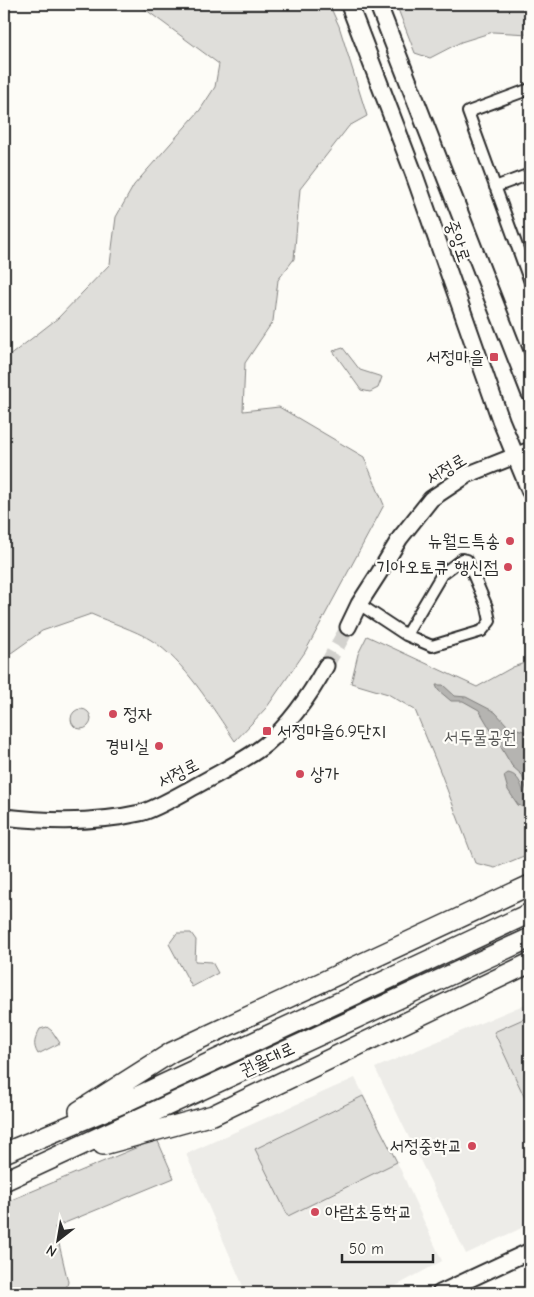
<svg xmlns="http://www.w3.org/2000/svg" width="534" height="1297" font-family="'Comic Neue','Poor Story',sans-serif">
  <rect width="100%" height="100%" fill="#fdfcf7"/>
  <filter id="ink" filterUnits="userSpaceOnUse"><feTurbulence type="fractalNoise" baseFrequency=".02" numOctaves="2"/><feDisplacementMap in="SourceGraphic" scale="10" xChannelSelector="R" yChannelSelector="G"/><feConvolveMatrix kernelMatrix="1 2 1 2 8 2 1 2 1" color-interpolation-filters="sRGB"/></filter>
  <g filter="url(#ink)">
    <!-- built -->
    <path fill="#edece8" d="M 530,1002 L 530,1224 L 466,1254 L 375,1068 Z
      M 355,1078 L 397,1162 L 442,1261 L 383,1293 L 246,1293 L 186,1154 Z"/>
    <!-- green -->
    <path fill="#dfdeda" stroke="#858482" d="M 138,4 L 329,4 L 339,26 L 367,116 L 349,126 L 300,189 L 294,259 L 278,280 L 273,321 L 245,363 L 243,411 L 279,407 L 364,457 L 384,505 L 305,652 L 267,707 L 235,741 C 213,709 184,660 151,640 C 135,630 109,622 91,614 L 42,631 L 4,658 L 4,360 L 58,318 L 110,264 L 116,217 L 134,185 L 200,110 L 215,87 L 219,64 Z
      M 396,4 L 530,4 L 530,35 L 529,34 L 493,32 L 461,42 L 430,58 L 415,53 Z
      M 343,348 L 360,370 L 382,377 L 378,388 L 370,392 L 361,390 L 333,351 Z
      M 367,636 L 477,687 L 513,667 L 530,661 L 530,857 L 526,855 L 495,868 L 475,863 L 440,771 L 415,710 L 388,694 L 351,683 L 358,654 Z
      M71 719a10 10 0 1 1 20 0a10 10 0 1 1-20 0Z
      M 177,933 L 191,933 L 196,940 L 195,961 L 212,962 L 218,973 L 192,987 L 169,944 Z
      M 530,1016 L 530,1109 L 494,1032 Z
      M 47,1027 L 52,1031 L 60,1043 L 38,1054 C 32,1044 35,1039 40,1029 Z
      M 363,1096 L 397,1162 L 288,1216 L 255,1149 Z
      M 157,1139 L 174,1178 L 55,1227 L 68,1282 L 65,1293 L 4,1293 L 4,1203 Z"/>
    <!-- water -->
    <path fill="#b5b4b1" stroke="#7e7d7b" d="M 436,685 L 443,685 L 455,696 L 466,697 L 495,712 L 508,726 L 530,733 L 530,802 L 522,775 L 512,766 L 479,710 L 463,701 L 451,701 L 438,690 Z
      M 508,773 C 521,775 523,791 526,803 L 523,807 L 518,805 L 508,790 L 504,776 Z"/>
    <g fill="none" stroke-linecap="round" stroke-linejoin="round">
      <!-- secondary-tunnel -->
      <path stroke="#d3d2ce" stroke-width="15" stroke-dasharray="15 8" stroke-linecap="butt" d="M 326,666 L 348,627"/>
      <defs>
        <path id="street" d="M 530,89 L 468,112 L 530,282
          M 495,187 L 530,174
          M 359,604 L 406,635 L 432,646 L 482,631 L 490,621 L 487,607 L 467,560 L 462,559 L 442,574 L 406,635"/>
        <path id="secondary" d="M 348,627 L 359,604 L 379,573 L 400,538 L 431,499 L 467,475 L 530,450
          M 4,817 C 48,822 96,823 140,813 C 154,810 181,794 194,787 C 218,773 245,761 266,744 C 291,723 310,695 326,666
          M 440,1293 L 530,1251"/>
        <path id="primary" d="M 349,4 L 414,174 L 501,421 L 530,491
          M 378,4 L 530,393"/>
        <path id="highway" d="M 79,1111 L 172,1052 L 530,885
          M 103,1145 L 213,1115 L 530,963
          M 4,1153 L 121,1104 L 530,913
          M 4,1181 L 530,938"/>
      </defs>
      <!-- street casing -->
      <use href="#street" stroke="#2b2b2b" stroke-width="14"/>
      <!-- secondary casing -->
      <use href="#secondary" stroke="#2b2b2b" stroke-width="19"/>
      <!-- primary casing -->
      <use href="#primary" stroke="#2b2b2b" stroke-width="20"/>
      <!-- highway casing -->
      <use href="#highway" stroke="#2b2b2b" stroke-width="22"/>
      <!-- street -->
      <use href="#street" stroke="#fdfcf7" stroke-width="10"/>
      <!-- secondary -->
      <use href="#secondary" stroke="#fdfcf7" stroke-width="15"/>
      <!-- primary -->
      <use href="#primary" stroke="#fdfcf7" stroke-width="16"/>
      <!-- highway -->
      <use href="#highway" stroke="#fdfcf7" stroke-width="19"/>
    </g>
  </g>
  <!-- markers -->
  <g fill="#d1495b" stroke="#fdfcf7" stroke-width="2">
    <rect x="489" y="352" width="10" height="10" rx="2.5"/>
    <circle cx="510" cy="541" r="5"/>
    <circle cx="508" cy="567" r="5"/>
    <circle cx="113" cy="714" r="5"/>
    <rect x="262" y="726" width="10" height="10" rx="2.5"/>
    <circle cx="159" cy="746" r="5"/>
    <circle cx="300" cy="774" r="5"/>
    <circle cx="472" cy="1146" r="5"/>
    <circle cx="315" cy="1212" r="5"/>
  </g>
  <g text-anchor="middle" stroke-width="4.5" stroke-linejoin="round" paint-order="stroke">
    <!-- street labels -->
    <g font-size="18" fill="#2b2b2b" stroke="#fdfcf7">
      <text transform="translate(458 241) rotate(71)" y="6">중앙로</text>
      <text transform="translate(446 469) rotate(-31)" y="6">서정로</text>
      <text transform="translate(178 773) rotate(-27)" y="6">서정로</text>
      <text transform="translate(267 1059) rotate(-25)" y="6">권율대로</text>
    </g>
    <!-- poi labels -->
    <g font-size="18" fill="#2b2b2b" stroke="#fdfcf7" text-anchor="end">
      <text x="484" y="363">서정마을</text>
      <text x="500" y="547">뉴월드특송</text>
      <text x="498" y="573">기아오토큐 행신점</text>
      <text x="123" y="720" text-anchor="start">정자</text>
      <text x="277" y="737" text-anchor="start">서정마을6.9단지</text>
      <text x="149" y="752">경비실</text>
      <text x="310" y="780" text-anchor="start">상가</text>
      <text x="462" y="1152">서정중학교</text>
      <text x="325" y="1218" text-anchor="start">아람초등학교</text>
    </g>
    <!-- park labels -->
    <g font-size="18" fill="#585857" stroke="#fdfcf7">
      <text x="480" y="743">서두물공원</text>
    </g>
  </g>
  <!-- margin -->
  <rect width="534" height="1297" fill="none" stroke="#fdfcf7" stroke-width="20"/>
  <rect x="10" y="10" width="514" height="1277" fill="none" stroke="#2b2b2b" stroke-width="2" filter="url(#ink)"/>
  <!-- north arrow -->
  <g transform="translate(58 1240) rotate(211)" stroke="#fdfcf7" stroke-width="4" paint-order="stroke">
  <path d="M0-4L9 19L0 12L-9 19Z" fill="#2b2b2b"/>
  <text y="-8" font-size="14" font-weight="bold" text-anchor="middle" fill="#2b2b2b">N</text>
  </g>
  <!-- scale -->
  <path d="M342 1254v8h91v-8" fill="none" stroke="#2b2b2b" stroke-width="2.5"/>
  <text x="349" y="1254" font-size="15" fill="#2b2b2b" stroke="#fdfcf7" stroke-width="4" paint-order="stroke">50 m</text>
</svg>
